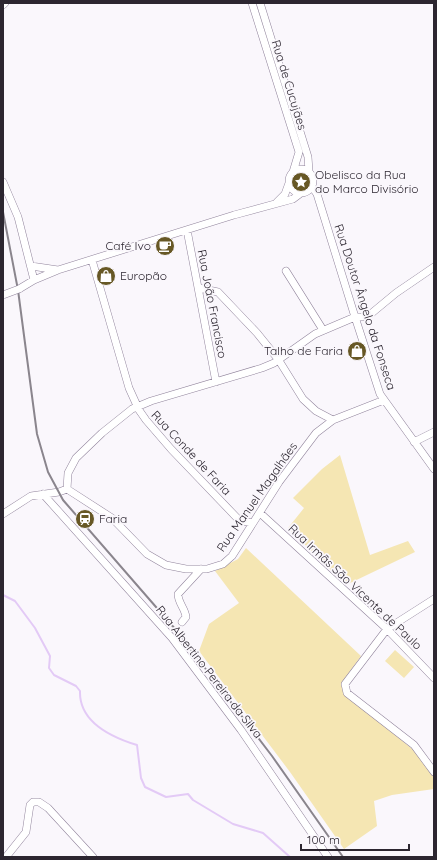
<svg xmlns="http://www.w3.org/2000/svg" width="437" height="860" font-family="Quicksand,sans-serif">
  <rect width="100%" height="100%" fill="#faf7fc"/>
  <!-- green -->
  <path fill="#f5e6b3" d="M295 182a8 8 0 1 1 16 0a8 8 0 1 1-16 0Z
    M 340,455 L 370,555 L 408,541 L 415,552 L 346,585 L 288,528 L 304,508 L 293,498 L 322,469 Z
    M 246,548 L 361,656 L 341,684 L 344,693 L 416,752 L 434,776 L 434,789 L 392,795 L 374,801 L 377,826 L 344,849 L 290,772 L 199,651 L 209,624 L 239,603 L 215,571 L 238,559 Z
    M 395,650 L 414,667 L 404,678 L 385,661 Z"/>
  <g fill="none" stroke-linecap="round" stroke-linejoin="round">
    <!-- stream -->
    <path stroke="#e3caf6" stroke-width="2" d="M 3,595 L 15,601 L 35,628 L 50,656 L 49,668 L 54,675 L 76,686 L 80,691 C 79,722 111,737 137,745 L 141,778 L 145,787 L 166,797 L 188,794 L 193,800 L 233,824 L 263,833 L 290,857"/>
    <defs>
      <path id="minor" d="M 252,3 L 299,152 L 293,172
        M 260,3 L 308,157 L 309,171
        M 3,5 L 5,3
        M289 181a12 12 0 1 1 24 0a12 12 0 1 1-24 0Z
        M 3,182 L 18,217 L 34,280
        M 312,187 L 317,194 L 355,317 L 380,394 L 434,469
        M 277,202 L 285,194 L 289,183
        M 187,230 L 216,382
        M 92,260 L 129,388 L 139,410 L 146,420 L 171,449 L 239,520 L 252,523
        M 31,266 L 58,270
        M 286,271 L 323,330
        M 199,288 L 218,292 L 257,333 L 278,359 L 303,399 L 316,411 L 333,420
        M 19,289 L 34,280 L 58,270 L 234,215 L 293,199 L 301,193
        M 355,317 L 367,317 L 396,293 L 434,267
        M 414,442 L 434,432
        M 67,489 L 112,518 L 147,554 L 166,565 L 186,569 L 207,569 L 223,564 L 232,556 L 279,482 L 316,433 L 333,420 L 384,400
        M 67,489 L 68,473 L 76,458 L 102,433 L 132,409 L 151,401 L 262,368 L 274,363 L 315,334 L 355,317
        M 43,494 L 172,638 L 241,730 L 328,857
        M 260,513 L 387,629 L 434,678
        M 3,514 L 31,496 L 59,492 L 67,489
        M 434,599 L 387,629 L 345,684 L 347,693 L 414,745 L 434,772
        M 182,622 L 186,617 C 185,608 178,603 178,594 L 201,569
        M 6,857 L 26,832 L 30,805 L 33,802 L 39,802 L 48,808 L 93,857"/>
    </defs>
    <!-- minor casing -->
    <use href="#minor" stroke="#91849c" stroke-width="8"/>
    <!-- minor -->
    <use href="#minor" stroke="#fff" stroke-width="7"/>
    <!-- rail -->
    <path stroke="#8a858d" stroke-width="2" d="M 3,212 L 18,290 L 37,434 L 48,472 L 63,500 L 176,630 L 272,756 L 343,857"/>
    <defs>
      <path id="minor-bridge" d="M 3,295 L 19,289"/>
    </defs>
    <!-- minor-bridge casing -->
    <use href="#minor-bridge" stroke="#91849c" stroke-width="8" stroke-linecap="butt"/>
    <!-- minor-bridge -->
    <use href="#minor-bridge" stroke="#fff" stroke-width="7"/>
  </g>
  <!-- icons -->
  <defs>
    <symbol id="sight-disc" viewBox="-11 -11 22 22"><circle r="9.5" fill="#675825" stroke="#faf7fc"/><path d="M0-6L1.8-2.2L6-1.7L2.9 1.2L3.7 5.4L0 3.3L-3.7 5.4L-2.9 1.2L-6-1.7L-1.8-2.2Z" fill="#fff"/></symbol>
    <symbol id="cafe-disc" viewBox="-11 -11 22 22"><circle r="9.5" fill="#675825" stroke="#faf7fc"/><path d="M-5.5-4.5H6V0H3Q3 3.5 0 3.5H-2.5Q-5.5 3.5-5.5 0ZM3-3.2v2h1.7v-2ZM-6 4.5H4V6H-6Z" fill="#fff"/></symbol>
    <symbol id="shop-disc" viewBox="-11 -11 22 22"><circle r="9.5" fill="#675825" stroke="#faf7fc"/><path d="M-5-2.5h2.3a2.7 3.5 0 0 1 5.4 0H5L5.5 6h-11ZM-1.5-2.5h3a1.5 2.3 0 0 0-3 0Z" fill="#fff"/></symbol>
    <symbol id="station-disc" viewBox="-11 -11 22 22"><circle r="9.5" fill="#675825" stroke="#faf7fc"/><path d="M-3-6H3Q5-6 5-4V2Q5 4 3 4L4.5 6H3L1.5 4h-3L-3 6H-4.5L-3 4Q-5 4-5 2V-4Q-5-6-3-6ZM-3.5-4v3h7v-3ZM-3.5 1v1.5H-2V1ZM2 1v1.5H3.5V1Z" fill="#fff"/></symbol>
  </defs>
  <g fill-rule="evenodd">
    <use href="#sight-disc" x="290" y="171" width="22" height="22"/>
    <use href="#cafe-disc" x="154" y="235" width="22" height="22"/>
    <use href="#shop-disc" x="95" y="265" width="22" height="22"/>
    <use href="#shop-disc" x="346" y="340" width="22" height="22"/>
    <use href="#station-disc" x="74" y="508" width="22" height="22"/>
  </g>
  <g text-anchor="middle" stroke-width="3.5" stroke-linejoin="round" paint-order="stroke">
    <!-- street labels -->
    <g font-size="12" fill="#2c2630" stroke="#faf7fc">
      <text transform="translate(289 85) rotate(73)" y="4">Rua de Cucujães</text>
      <text transform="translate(212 304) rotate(79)" y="4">Rua João Francisco</text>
      <text transform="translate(365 307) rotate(72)" y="4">Rua Doutor Ângelo da Fonseca</text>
      <text transform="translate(191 453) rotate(47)" y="4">Rua Conde de Faria</text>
      <text transform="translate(257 497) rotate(-55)" y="4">Rua Manuel Magalhães</text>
      <text transform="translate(355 587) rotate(43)" y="4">Rua Irmãs São Vicente de Paulo</text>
      <text transform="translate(209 672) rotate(52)" y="4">Rua Albertino Pereira da Silva</text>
    </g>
    <!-- poi labels -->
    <g font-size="12" fill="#2c2630" stroke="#faf7fc" text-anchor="start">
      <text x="315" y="179">Obelisco da Rua<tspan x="315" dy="14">do Marco Divisório</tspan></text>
      <text x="151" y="250" text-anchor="end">Café Ivo</text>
      <text x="120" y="280">Europão</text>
      <text x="343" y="355" text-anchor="end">Talho de Faria</text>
      <text x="99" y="523">Faria</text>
    </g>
  </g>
  <!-- border -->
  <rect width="437" height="860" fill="none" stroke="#2c2630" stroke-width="8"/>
  <!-- scale -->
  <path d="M301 844v6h108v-6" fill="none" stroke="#2c2630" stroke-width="2"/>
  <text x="307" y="844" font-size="12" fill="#2c2630" stroke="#faf7fc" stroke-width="3" paint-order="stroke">100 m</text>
</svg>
